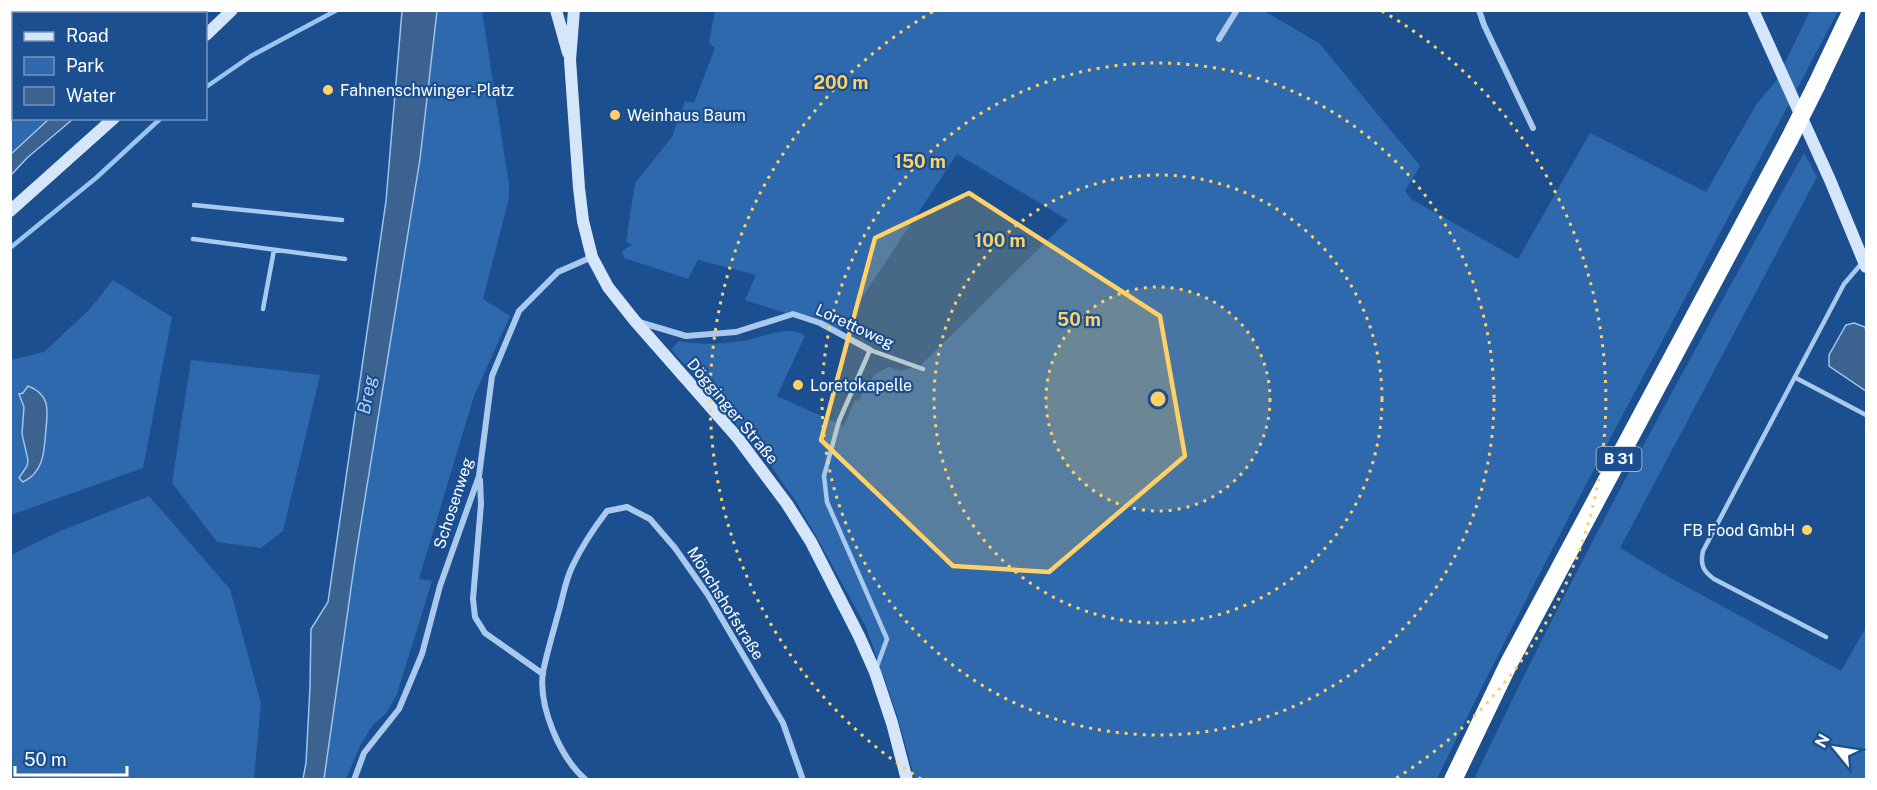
<svg xmlns="http://www.w3.org/2000/svg" width="1877" height="790" font-family="'Public Sans',sans-serif">
  <rect width="100%" height="100%" fill="#1b4f8f"/>
  <!-- green -->
  <path fill="#2e69ad" d="M 26,10 L 167,10 L 167,11 L 164,14 L 23,13 Z
    M 437,11 L 482,11 L 509,185 L 509,198 L 483,299 L 510,316 L 474,396 L 419,579 L 432,581 L 397,694 L 386,713 L 372,726 L 361,744 L 346,779 L 324,780 L 355,560 L 420,159 Z
    M 715,11 L 1264,11 L 1319,43 L 1420,166 L 1405,191 L 1411,199 L 1518,259 L 1590,133 L 1706,192 L 1756,105 L 1776,81 L 1810,11 L 1838,11 C 1704,267 1562,519 1437,779 L 915,779 L 896,712 L 866,627 L 815,534 L 797,503 L 771,466 L 744,433 L 671,349 L 679,341 C 699,345 720,344 741,341 C 758,339 791,323 805,336 L 777,396 L 844,426 L 855,400 L 858,401 L 875,374 L 889,367 L 901,371 L 921,365 L 1068,220 L 957,154 L 840,331 L 745,300 L 756,275 L 698,260 L 688,279 L 624,258 L 622,251 L 632,245 L 626,242 L 635,183 L 672,137 L 685,101 L 694,103 L 715,48 L 709,43 Z
    M 13,23 L 14,118 L 50,119 L 11,154 L 10,26 Z
    M 1804,153 L 1817,177 L 1620,548 L 1669,577 L 1841,671 L 1866,627 L 1866,779 L 1474,779 C 1575,566 1689,359 1804,153 Z
    M 113,280 L 172,317 L 143,468 L 11,515 L 11,360 L 44,352 L 89,310 Z
    M 191,360 L 320,375 L 283,531 L 261,548 L 217,542 L 172,483 Z
    M 149,496 L 230,589 L 261,703 L 254,779 L 11,779 L 11,555 L 58,532 Z"/>
  <!-- water -->
  <path fill="#3c6290" stroke="#9cc4f0" stroke-width="1.5" d="M 402,11 L 437,11 L 420,159 L 355,560 L 324,779 L 303,779 L 306,763 L 310,687 L 311,629 L 328,602 L 386,201 Z
    M 50,118 L 73,119 L 27,158 L 11,175 L 11,154 Z
    M 1854,323 L 1865,327 L 1866,331 L 1866,391 L 1829,366 L 1829,355 L 1846,325 Z
    M 28,386 C 50,394 48,410 46,429 C 44,449 45,472 23,482 L 19,478 L 27,466 L 28,460 L 22,434 L 24,407 L 19,394 L 23,393 Z"/>
  <g fill="none" stroke-linecap="round" stroke-linejoin="round">
    <!-- stream -->
    <path stroke="#9cc4f0" stroke-width="4.5" d="M 206,87 L 251,56 L 337,10
      M 10,248 L 96,178 L 161,118"/>
    <!-- lane -->
    <path stroke="#a9c9ee" stroke-width="4.5" d="M 194,205 L 342,220
      M 193,239 L 345,259
      M 263,309 L 274,250
      M 1796,378 L 1866,415
      M 1826,637 L 1714,579 C 1703,571 1700,565 1703,551 L 1844,284 L 1862,263
      M 876,669 L 887,639 L 827,502 L 824,476 L 839,421 L 870,350 L 923,369"/>
    <!-- street -->
    <path stroke="#a9c9ee" stroke-width="6" d="M 1479,10 L 1484,25 L 1533,128
      M 1219,39 L 1237,10
      M 639,322 L 686,336 L 736,332 L 793,314 L 820,323 L 870,350
      M 480,480 L 481,504 L 473,599 L 475,617 L 485,633 L 543,674
      M 354,780 L 364,753 L 399,709 L 422,654 L 440,586 L 479,476 L 492,376 L 519,311 L 558,272 L 592,257
      M 586,780 C 560,758 538,706 543,672 C 547,652 553,633 558,614 C 563,598 565,580 573,565 C 582,546 594,528 607,511 L 627,507 L 650,519 L 675,548 L 708,595 L 783,723 L 803,780"/>
    <!-- secondary -->
    <path stroke="#d6e6fa" stroke-width="12" d="M 556,10 L 568,53
      M 574,10 L 570,60 L 579,188 L 583,221 L 592,257 L 608,287 L 635,321 L 737,437 L 787,504 L 811,542 L 859,636 L 875,672 L 892,723 L 907,780
      M 1753,10 L 1830,180 L 1866,267
      M 206,35 L 232,10
      M 10,211 L 114,118"/>
    <!-- highway -->
    <path stroke="#fff" stroke-width="18" d="M 1816,86 L 1852,10
      M 1453,780 L 1509,663 L 1789,140"/>
    <!-- highway-bridge -->
    <path stroke="#fff" stroke-width="18" d="M 1789,140 L 1816,86"/>
  </g>
  <!-- marked area -->
  <path fill="#ffd166" fill-opacity="0.2" stroke="#ffd166" stroke-width="4.5" stroke-linejoin="round" d="M 969,193 L 1160,316 L 1185,456 L 1049,572 L 953,566 L 821,440 L 875,238 Z"/>
  <!-- distance rings -->
  <circle cx="1158" cy="399" r="112" fill="#ffd166" fill-opacity=".12"/>
  <g fill="none" stroke="#ffd166" stroke-width="3" stroke-dasharray="3 6">
    <circle cx="1158" cy="399" r="112"/>
    <circle cx="1158" cy="399" r="224"/>
    <circle cx="1158" cy="399" r="336"/>
    <path d="M921 779A448 448 0 0 1 934 11M1382 11A448 448 0 0 1 1395 779"/>
  </g>
  <!-- markers -->
  <g fill="#ffd166" stroke="#1b4f8f" stroke-width="2">
    <circle cx="328" cy="90" r="6"/>
    <circle cx="615" cy="115" r="6"/>
    <circle cx="798" cy="385" r="6"/>
    <circle cx="1807" cy="530" r="6"/>
  </g>
  <g text-anchor="middle" stroke-width="4.5" stroke-linejoin="round" paint-order="stroke">
    <!-- shield labels -->
    <rect fill="#1b4f8f" stroke="#bbcadd" stroke-width="1.5" x="1596.5" y="447" width="45" height="24" rx="4.5"/>
    <g font-size="15" font-weight="bold" fill="#fff">
      <text x="1619" y="464">B 31</text>
    </g>
    <!-- poi labels -->
    <g font-size="16" fill="#fff" stroke="#1b4f8f" text-anchor="start">
      <text x="340" y="96">Fahnenschwinger-Platz</text>
      <text x="627" y="121">Weinhaus Baum</text>
      <text x="810" y="391">Loretokapelle</text>
      <text x="1795" y="536" text-anchor="end">FB Food GmbH</text>
    </g>
    <!-- street labels -->
    <g font-size="16" fill="#fff" stroke="#1b4f8f">
      <text transform="translate(855 326) rotate(25)" y="6">Lorettoweg</text>
      <text transform="translate(733 411) rotate(50)" y="6">Dögginger Straße</text>
      <text transform="translate(453 503) rotate(-72)" y="6">Schosenweg</text>
      <text transform="translate(726 603) rotate(58)" y="6">Mönchshofstraße</text>
    </g>
    <!-- water labels -->
    <g font-size="18" font-style="italic" fill="#b5d3f5" stroke="#1b4f8f">
      <text transform="translate(367 395) rotate(-80)" y="6">Breg</text>
    </g>
  </g>
  <circle cx="1158" cy="399" r="9" fill="#ffd166" stroke="#1b4f8f" stroke-width="3"/>
  <g font-size="18" text-anchor="middle" font-weight="bold" fill="#ffd166" stroke="#1b4f8f" stroke-width="4.5" stroke-linejoin="round" paint-order="stroke">
    <text x="841" y="89">200 m</text>
    <text x="920" y="168">150 m</text>
    <text x="1000" y="247">100 m</text>
    <text x="1079" y="326">50 m</text>
  </g>
  <!-- border -->
  <rect width="1877" height="790" fill="none" stroke="#ffffff" stroke-width="24"/>
  <!-- legend -->
  <rect x="12" y="12" width="195" height="108" fill="#1b4f8f" stroke="#7695bc" stroke-width="1.5"/>
  <rect x="24" y="32" width="30" height="9" fill="#d6e6fa" stroke="#7695bc" stroke-width="1.5"/>
  <text x="66" y="42" font-size="18" fill="#ffffff">Road</text>
  <rect x="24" y="57" width="30" height="18" fill="#2e69ad" stroke="#7695bc" stroke-width="1.5"/>
  <text x="66" y="72" font-size="18" fill="#ffffff">Park</text>
  <rect x="24" y="87" width="30" height="18" fill="#3c6290" stroke="#7695bc" stroke-width="1.5"/>
  <text x="66" y="102" font-size="18" fill="#ffffff">Water</text>
  <!-- north arrow -->
  <g transform="translate(1835 748) rotate(300)" stroke="#1b4f8f" stroke-width="4.5" paint-order="stroke">
  <path d="M0-4.5L10 22L0 15L-10 22Z" fill="#ffffff"/>
  <text y="-9" font-size="16" font-weight="bold" text-anchor="middle" fill="#ffffff">N</text>
  </g>
  <!-- scale -->
  <path d="M15 766v9h112v-9" fill="none" stroke="#ffffff" stroke-width="3"/>
  <text x="24" y="766" font-size="18" fill="#ffffff" stroke="#1b4f8f" stroke-width="4.5" paint-order="stroke">50 m</text>
</svg>
